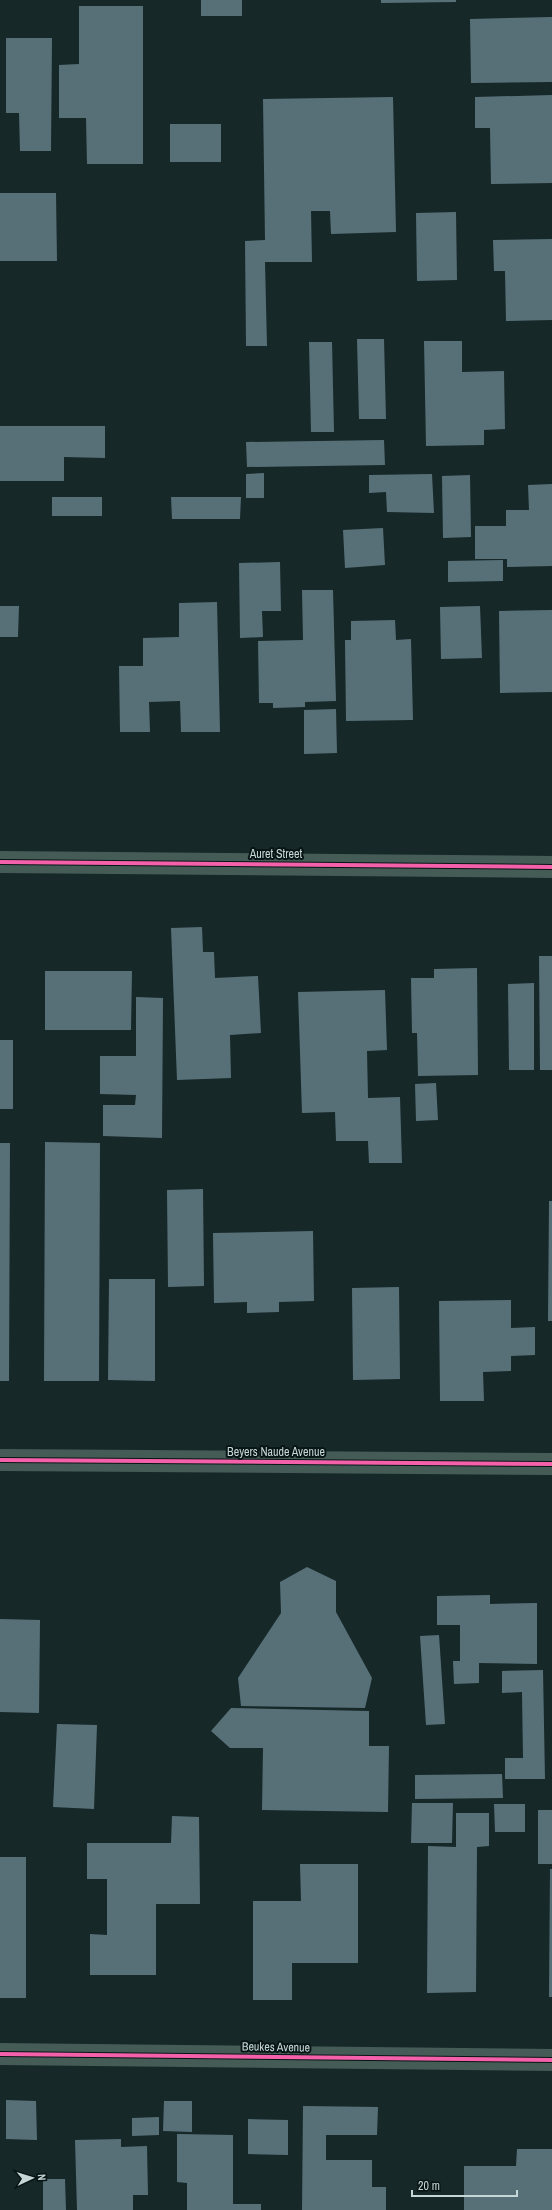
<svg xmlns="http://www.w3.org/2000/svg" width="552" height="2210" font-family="'Archivo Narrow',sans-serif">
  <rect width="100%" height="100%" fill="#172829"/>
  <!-- building -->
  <path fill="#577078" d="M 201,0 L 242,0 L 242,16 L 201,16 Z
    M 381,0 L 456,0 L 456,2 L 381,3 Z
    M 79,6 L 143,6 L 143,164 L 87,164 L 86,118 L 59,118 L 59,65 L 79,64 Z
    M 552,17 L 552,82 L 471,83 L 470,19 Z
    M 6,38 L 52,38 L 51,151 L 20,151 L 19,113 L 6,113 Z
    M 552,95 L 552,183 L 491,184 L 490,128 L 475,128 L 475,97 Z
    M 393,97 L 396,232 L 331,234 L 330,211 L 311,211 L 312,262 L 265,262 L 267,346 L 246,346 L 245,241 L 265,240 L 263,99 Z
    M 170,124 L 221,124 L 221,162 L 170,162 Z
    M 0,193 L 56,193 L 57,261 L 0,261 Z
    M 456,212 L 457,280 L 417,281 L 416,213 Z
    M 552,239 L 552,320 L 506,321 L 505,271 L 494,271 L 493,240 Z
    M 357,339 L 384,339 L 386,419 L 359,419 Z
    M 424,341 L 462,341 L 462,372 L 504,371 L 505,429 L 484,430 L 484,445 L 426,446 Z
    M 309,342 L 332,342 L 334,432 L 311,432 Z
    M 0,426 L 105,426 L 105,458 L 64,457 L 64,481 L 0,481 Z
    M 384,440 L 385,465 L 247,467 L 246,442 Z
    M 264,473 L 264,498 L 246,498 L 246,474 Z
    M 432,474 L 434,513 L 387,512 L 386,492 L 369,493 L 369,475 Z
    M 470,475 L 471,537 L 443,538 L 442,476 Z
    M 552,484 L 552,566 L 507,567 L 507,559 L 475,559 L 475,526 L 506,526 L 506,510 L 529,510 L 528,485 Z
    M 52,497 L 102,497 L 102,516 L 52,516 Z
    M 171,497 L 241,497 L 240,519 L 172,519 Z
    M 383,528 L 385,565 L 345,568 L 343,530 Z
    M 503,560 L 503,581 L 448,582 L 448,561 Z
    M 280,562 L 281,611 L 262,611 L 263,637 L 240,638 L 239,563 Z
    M 302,590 L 333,590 L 336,701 L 305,702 L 305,707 L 273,708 L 273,703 L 259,703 L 258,641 L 303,640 Z
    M 217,602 L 220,732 L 181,732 L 180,701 L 149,702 L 150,732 L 120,732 L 119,666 L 143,666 L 143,638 L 179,637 L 179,603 Z
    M 0,606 L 19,606 L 18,637 L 0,637 Z
    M 480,606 L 482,658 L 441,659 L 440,607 Z
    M 552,610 L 552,692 L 500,693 L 499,611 Z
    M 395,620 L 396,640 L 411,639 L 413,720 L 346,721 L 345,640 L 351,640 L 351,621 Z
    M 336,709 L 337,753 L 304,754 L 304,710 Z
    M 202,927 L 203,952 L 214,952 L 215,978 L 258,976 L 261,1033 L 230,1035 L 231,1078 L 177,1080 L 171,928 Z
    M 539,956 L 552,956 L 552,1070 L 540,1070 Z
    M 477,968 L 478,1075 L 418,1076 L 417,1033 L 412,1033 L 411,978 L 434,978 L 434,969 Z
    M 45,971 L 132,971 L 131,1030 L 45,1030 Z
    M 534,983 L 534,1070 L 509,1070 L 508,984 Z
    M 385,990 L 387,1050 L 367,1051 L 368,1098 L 400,1097 L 402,1163 L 369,1163 L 368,1141 L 336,1141 L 335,1112 L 302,1113 L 298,992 Z
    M 136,997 L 163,998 L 162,1138 L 103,1136 L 103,1105 L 135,1105 L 136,1095 L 100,1094 L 100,1056 L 136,1056 Z
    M 0,1040 L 13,1040 L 13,1109 L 0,1109 Z
    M 436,1083 L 438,1120 L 416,1121 L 415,1084 Z
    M 45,1142 L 100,1143 L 99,1381 L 44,1381 Z
    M 0,1143 L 10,1143 L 9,1381 L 0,1381 Z
    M 203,1189 L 204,1286 L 168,1287 L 167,1190 Z
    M 549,1201 L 552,1201 L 552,1321 L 548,1321 Z
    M 313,1231 L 314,1301 L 279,1302 L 279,1312 L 247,1313 L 247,1302 L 214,1303 L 213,1233 Z
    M 109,1279 L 155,1279 L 155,1381 L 108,1380 Z
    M 399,1287 L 400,1379 L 353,1380 L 352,1288 Z
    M 511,1300 L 511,1328 L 535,1327 L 535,1355 L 511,1356 L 511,1371 L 483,1372 L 484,1401 L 440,1401 L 439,1301 Z
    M 307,1567 L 336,1581 L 336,1612 L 372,1678 L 365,1708 L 241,1706 L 238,1678 L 281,1613 L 280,1582 Z
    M 490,1595 L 490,1604 L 537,1603 L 537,1664 L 479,1663 L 479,1683 L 454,1684 L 453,1661 L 460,1661 L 460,1625 L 437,1625 L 437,1596 Z
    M 0,1619 L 40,1620 L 39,1713 L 0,1712 Z
    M 439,1635 L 445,1724 L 426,1725 L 420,1636 Z
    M 543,1670 L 545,1779 L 505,1779 L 505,1758 L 523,1758 L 522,1692 L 502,1693 L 502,1671 Z
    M 231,1708 L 369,1711 L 369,1746 L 389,1746 L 388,1812 L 262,1810 L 263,1748 L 230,1748 L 211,1731 Z
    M 57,1724 L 97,1725 L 94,1809 L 53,1807 Z
    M 502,1774 L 503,1798 L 415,1799 L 415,1775 Z
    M 412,1803 L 453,1803 L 452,1843 L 411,1843 Z
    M 494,1804 L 525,1804 L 525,1832 L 495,1832 Z
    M 538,1810 L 552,1810 L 552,1864 L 538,1864 Z
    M 456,1813 L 489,1813 L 489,1846 L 477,1847 L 476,1992 L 427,1993 L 428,1846 L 456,1847 Z
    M 172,1816 L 199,1817 L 200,1904 L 156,1904 L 156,1975 L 90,1975 L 90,1934 L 107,1935 L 107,1879 L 87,1879 L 87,1843 L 171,1843 Z
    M 0,1857 L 26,1857 L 26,1998 L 0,1998 Z
    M 300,1864 L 358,1864 L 358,1963 L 292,1963 L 292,2000 L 253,2000 L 253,1901 L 301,1901 Z
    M 550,1869 L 552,1869 L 552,1997 L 549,1997 Z
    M 6,2100 L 36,2101 L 37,2140 L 6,2139 Z
    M 164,2101 L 192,2101 L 192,2132 L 163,2131 Z
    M 303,2106 L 378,2107 L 377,2135 L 326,2135 L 326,2160 L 372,2160 L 372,2187 L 386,2187 L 386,2210 L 302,2210 Z
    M 159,2117 L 159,2135 L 132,2136 L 132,2118 Z
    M 248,2119 L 288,2120 L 288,2155 L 248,2154 Z
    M 177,2134 L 233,2135 L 233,2204 L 261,2204 L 261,2210 L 187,2210 L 187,2183 L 177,2182 Z
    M 121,2139 L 121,2147 L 147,2146 L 148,2195 L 133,2195 L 133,2210 L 77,2210 L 75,2140 Z
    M 517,2149 L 552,2149 L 552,2210 L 464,2210 L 464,2166 L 516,2166 Z
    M 43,2179 L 65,2179 L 66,2210 L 43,2210 Z"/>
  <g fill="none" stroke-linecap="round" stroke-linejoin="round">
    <!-- minor -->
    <path stroke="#445b56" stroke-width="22" d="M 0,862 L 552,867
      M 0,1460 L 552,1464
      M 0,2054 L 552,2060"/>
    <defs>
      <path id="cycleway" d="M 0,862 L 552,867
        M 0,1460 L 552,1464
        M 0,2054 L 552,2060"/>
    </defs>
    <!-- cycleway casing -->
    <use href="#cycleway" stroke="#081515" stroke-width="6"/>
    <!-- cycleway -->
    <use href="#cycleway" stroke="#f560ab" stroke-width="4"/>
  </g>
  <g text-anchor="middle" stroke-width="4" stroke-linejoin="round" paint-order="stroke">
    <!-- street labels -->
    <g font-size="12" fill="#c6d7d8" stroke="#081515">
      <text x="276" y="858">Auret Street</text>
      <text x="276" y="1456">Beyers Naude Avenue</text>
      <text transform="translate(276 2047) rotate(1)" y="4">Beukes Avenue</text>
    </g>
  </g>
  <!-- north arrow -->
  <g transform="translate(32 2178) rotate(86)" stroke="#081515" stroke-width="3" paint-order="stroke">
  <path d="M0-3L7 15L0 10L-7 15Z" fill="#c6d7d8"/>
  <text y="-6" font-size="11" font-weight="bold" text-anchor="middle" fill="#c6d7d8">N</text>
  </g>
  <!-- scale -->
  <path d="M412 2190v6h105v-6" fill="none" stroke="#c6d7d8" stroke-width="2"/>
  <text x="418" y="2190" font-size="12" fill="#c6d7d8" stroke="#081515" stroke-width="3" paint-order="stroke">20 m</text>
</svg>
